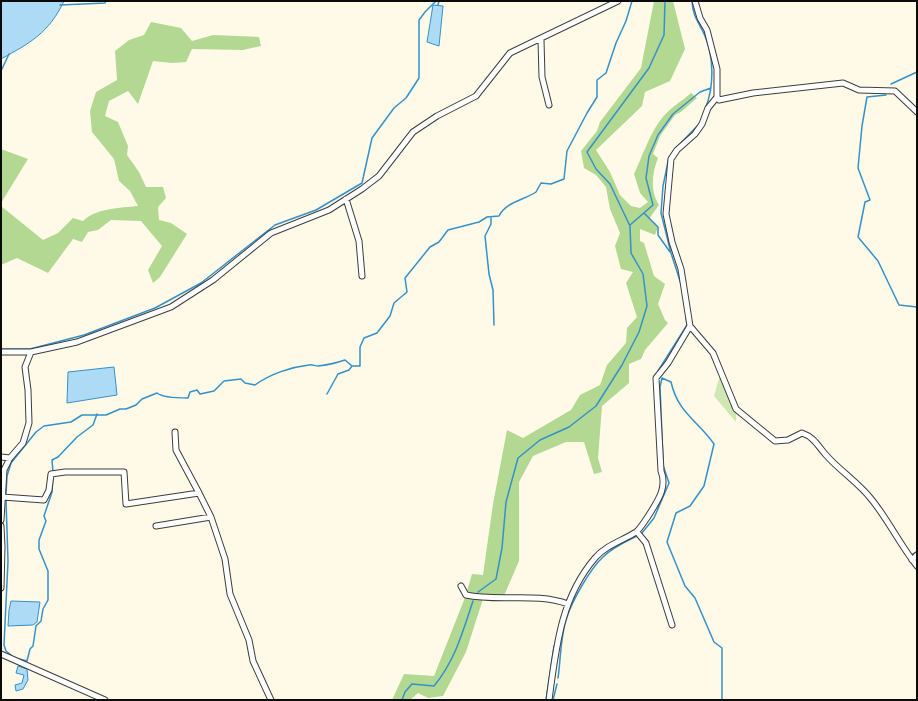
<svg xmlns="http://www.w3.org/2000/svg" width="918" height="701" font-family="'Zilla Slab',serif">
  <rect width="100%" height="100%" fill="#fffae7"/>
  <!-- green -->
  <path fill="#cfe7b3" d="M 721,371 L 736,409 L 736,422 L 714,396 Z"/>
  <!-- forest -->
  <path fill="#b2d892" d="M 654,1 L 673,1 L 685,49 L 670,81 L 645,92 L 642,106 L 596,150 L 610,172 L 620,195 L 631,206 L 640,208 L 648,202 L 640,193 L 634,174 C 642,157 651,131 662,118 C 670,108 682,101 691,93 L 697,98 L 681,112 L 675,115 L 660,136 L 653,154 L 658,158 C 652,173 650,191 659,205 L 649,219 L 658,227 L 655,235 L 640,229 L 640,241 L 644,243 L 654,276 L 665,284 L 658,304 L 665,320 L 668,323 L 645,350 L 641,359 L 629,364 L 629,383 L 602,406 L 598,458 L 602,472 L 594,474 L 584,442 L 566,442 L 533,456 L 519,482 L 519,561 L 503,598 L 483,599 L 466,652 L 443,696 L 428,698 L 418,693 L 410,700 L 392,700 L 404,674 L 434,676 L 466,595 L 472,574 L 483,575 L 493,504 L 507,430 L 523,438 L 571,410 L 580,395 L 600,385 L 607,365 L 626,343 L 627,328 L 637,317 L 626,283 L 633,272 L 621,269 L 615,246 L 620,233 L 610,209 L 606,187 L 596,175 L 584,168 L 581,151 L 597,131 L 600,122 L 641,68 Z
    M 151,22 L 181,28 L 192,41 L 213,35 L 259,37 L 261,46 L 243,50 L 192,49 L 186,62 L 172,63 L 153,61 L 138,104 L 128,91 L 109,101 L 105,116 L 118,122 L 128,146 L 127,155 L 139,172 L 146,187 L 163,187 L 166,198 L 158,207 L 159,220 L 171,223 L 187,234 L 160,277 L 153,283 L 148,270 L 162,246 L 141,221 L 111,220 L 98,230 L 88,232 L 82,242 L 73,239 L 48,273 L 17,258 L 1,265 L 1,206 L 43,240 L 58,233 L 73,218 L 83,221 C 96,208 120,208 138,206 L 130,191 L 119,181 L 114,159 L 92,132 L 90,111 L 96,92 L 117,80 L 115,51 L 129,40 L 144,35 Z
    M 1,149 L 28,159 L 1,203 Z"/>
  <!-- water -->
  <path fill="#addbf5" stroke="#3591ca" d="M 1,1 L 64,1 C 49,33 30,43 1,59 Z
    M 433,5 L 443,6 L 439,46 L 427,42 Z
    M 114,367 L 117,395 L 67,403 L 68,372 Z
    M 11,601 L 40,602 L 37,622 L 33,625 L 8,626 L 9,610 Z
    M 18,666 L 27,669 L 28,680 L 23,689 L 16,691 L 15,685 L 22,683 L 24,675 L 16,673 Z"/>
  <g fill="none" stroke-linecap="round" stroke-linejoin="round">
    <!-- stream -->
    <path stroke="#3591ca" stroke-width="1.5" d="M 692,1 C 693,18 699,22 705,36 C 714,58 714,85 706,107
      M 60,5 L 105,3 L 106,1
      M 438,5 L 439,1
      M 1,71 L 9,54
      M 891,84 L 917,72
      M 886,95 L 867,97 L 862,126 L 858,168 L 870,200 L 865,202 L 858,237 L 878,261 L 899,305 L 917,307
      M 675,149 L 701,122
      M 669,157 L 663,186 L 661,213 L 671,253 L 681,284
      M 644,213 L 658,227 L 658,235 L 670,252
      M 491,218 L 491,224 L 485,236 L 489,274 L 493,290 L 494,325
      M 630,225 L 653,205 L 646,178 L 649,156 L 658,135 L 673,114 L 700,92 L 711,88
      M 1,349 L 30,349 L 84,335 L 155,308 L 201,283 L 275,225 L 316,210 L 362,183 L 372,138 L 394,108 L 406,98 L 419,78 L 419,20 L 425,12 L 436,1
      M 658,371 L 687,325 L 686,317
      M 327,394 L 338,374 L 349,370 L 352,366 L 360,366 L 360,347 L 364,338 L 377,333 L 390,316 L 394,303 L 407,292 L 405,278 L 430,247 L 439,242 L 448,230 L 479,222 L 487,217 L 499,216 C 506,202 524,200 536,192 L 541,183 L 551,184 L 564,179 L 567,151 L 587,113 L 597,97 L 597,80 L 606,73 L 616,43 L 626,21 L 632,1
      M 663,460 L 660,387 L 662,378 L 671,382 C 678,413 697,420 714,444 L 704,486 L 690,506 L 676,513 L 667,542 L 685,586 L 695,598 L 714,642 L 722,648 L 722,700
      M 53,472 L 52,460 L 58,457 L 77,437 L 93,425 L 97,414
      M 6,494 L 7,476 L 11,463 L 36,432 L 44,426 L 71,422 L 82,415 L 106,415 L 120,409 L 126,409 L 136,405 L 142,399 L 157,393 C 163,398 179,398 188,398 L 190,392 L 197,390 L 200,394 L 214,391 L 224,381 L 241,379 L 245,383 L 255,385 C 270,374 291,367 309,365 C 312,364 315,366 318,366 C 328,365 336,363 345,360 L 352,366
      M 6,500 L 8,561 L 4,645 L 6,651 L 12,656
      M 642,533 L 654,518 L 669,483 L 663,465
      M 911,555 L 917,552
      M 478,592 L 496,579 L 502,548 L 506,502 L 518,458 L 540,440 L 569,427 L 596,406 L 622,365 L 639,332 L 647,306 L 643,274 L 631,253 L 630,226 L 610,184 L 596,169 L 587,152 L 649,68 L 664,35 L 665,1
      M 15,658 L 27,661 L 30,649 L 33,646 L 36,626 L 41,621 L 43,609 L 48,600 L 48,571 L 39,549 L 39,540 L 46,521 L 44,516 L 52,492 L 53,476
      M 558,678 C 561,658 560,637 567,617 C 572,601 590,569 603,557 C 613,547 625,542 637,536
      M 402,700 L 405,692 L 412,684 L 434,686 C 455,661 463,631 473,601
      M 546,700 L 554,646
      M 553,700 L 557,684"/>
    <defs>
      <path id="minor" d="M 695,1 L 700,18 L 707,30 L 717,69 L 717,97 L 708,108 L 702,124 L 695,134 L 677,150 L 671,159 L 666,214 L 672,242 L 681,269 L 690,326 L 713,353 L 736,409 L 775,441 L 788,440 L 802,433 C 814,437 818,446 826,455 C 840,471 859,483 872,500 C 889,521 900,545 917,566
        M 541,40 L 542,77 L 549,105
        M 717,97 L 719,100 L 753,93 L 843,83 L 859,90 L 895,91 L 917,112
        M 346,199 L 359,241 L 362,276
        M 1,352 L 31,352
        M 1,457 L 10,458
        M 2,497 L 44,500 L 49,490 L 51,474 L 65,472 L 124,472 L 126,504 L 199,493 L 176,450 L 175,432
        M 211,517 L 225,559 L 230,594 L 249,640 L 253,661 L 271,700
        M 1,520 L 4,470 L 10,458 L 23,443 L 29,423 L 28,390 L 25,367 L 31,352 L 77,342 L 171,307 L 213,280 L 271,233 L 329,210 L 362,189 L 379,176 L 413,132 L 437,116 L 476,96 L 510,53 L 618,1
        M 1,526 L 2,547 L 1,588
        M 156,526 L 211,517 L 199,493
        M 637,532 L 646,543 L 672,625
        M 912,560 L 917,555
        M 461,586 L 466,595 C 499,602 536,592 568,604
        M 1,654 L 105,700
        M 549,700 C 556,649 560,599 595,558 C 606,545 622,541 636,532 C 640,529 644,522 647,518 C 656,503 668,489 661,471 L 656,378 L 668,363 L 690,326"/>
    </defs>
    <!-- minor casing -->
    <use href="#minor" stroke="#3d3d3d" stroke-width="7"/>
    <!-- minor -->
    <use href="#minor" stroke="#fff" stroke-width="5"/>
  </g>
  <!-- border -->
  <rect width="918" height="701" fill="none" stroke="#0a0a0a" stroke-width="4"/>
</svg>
